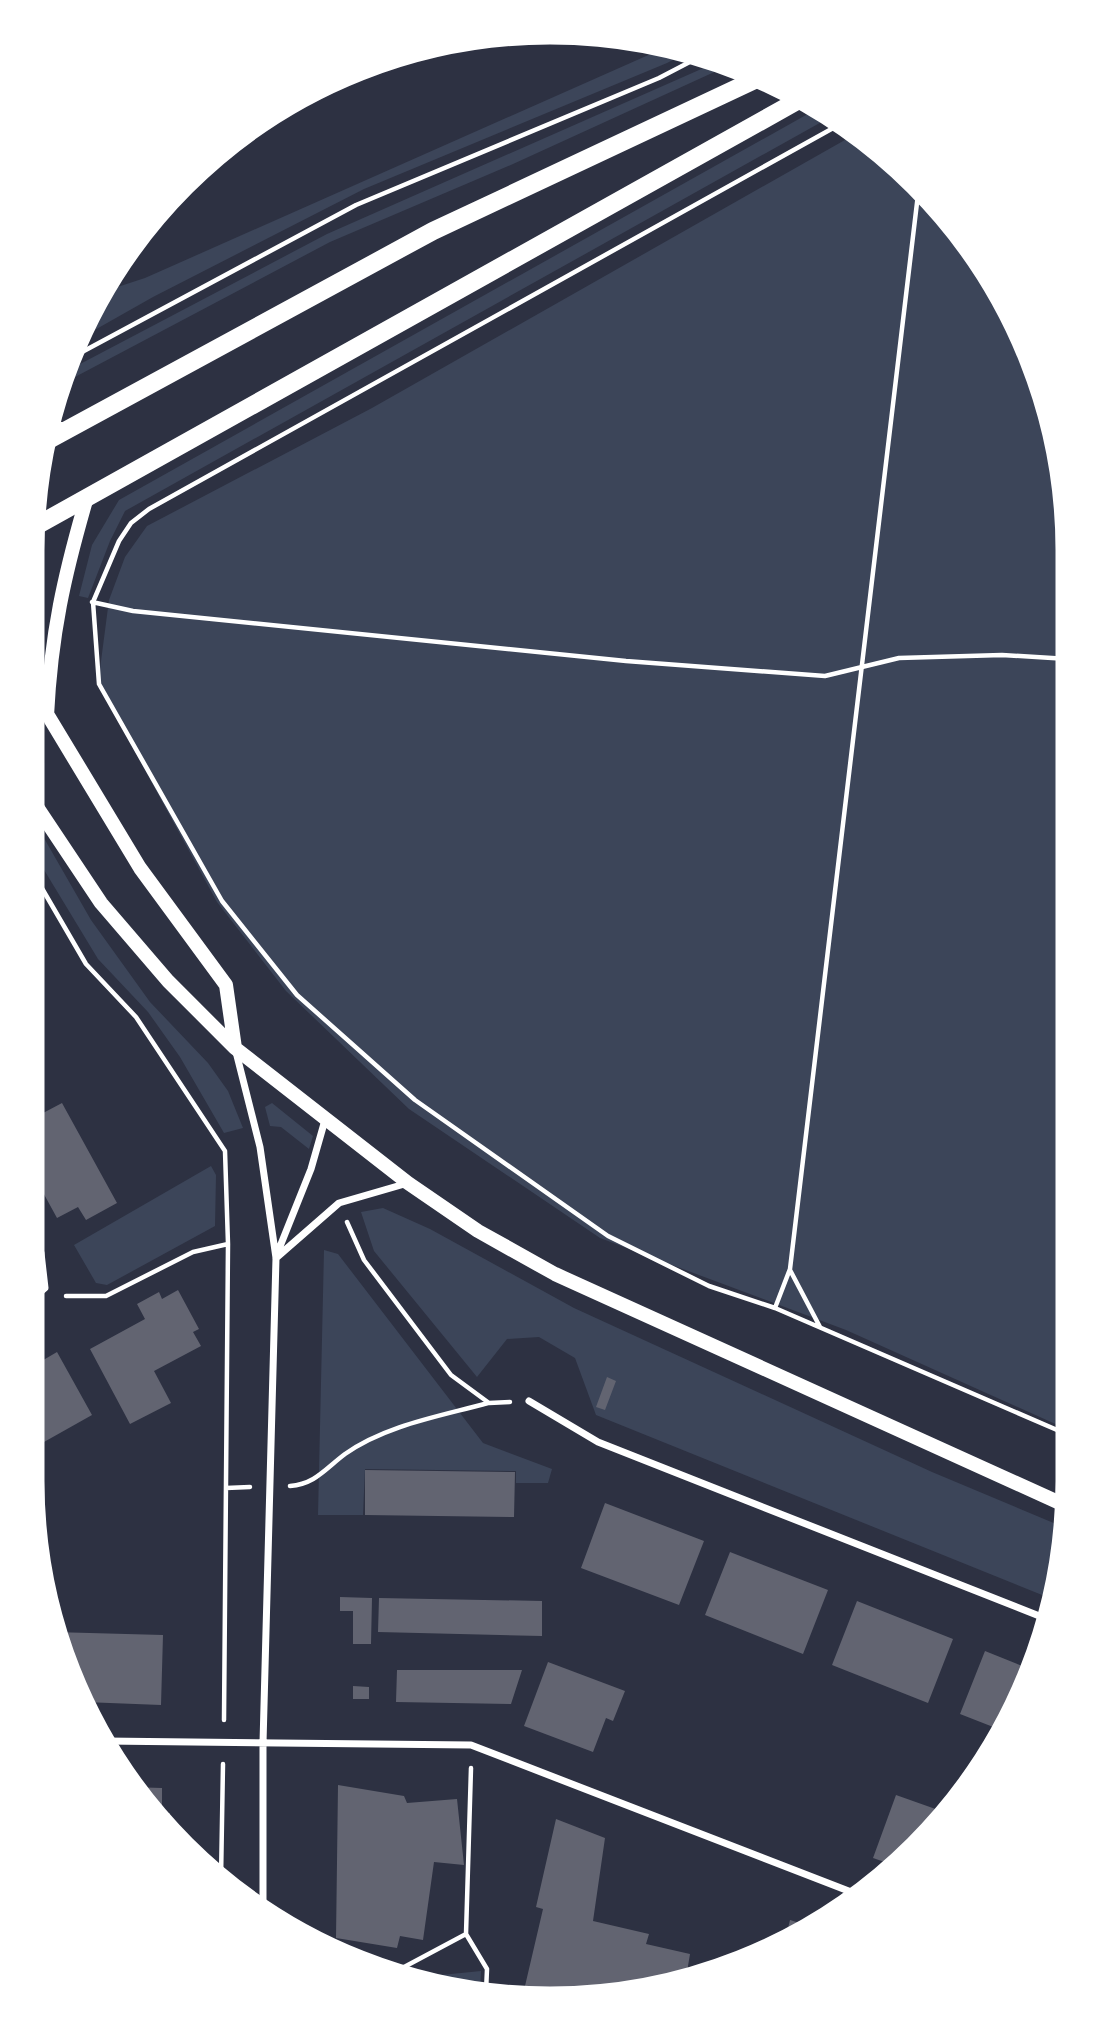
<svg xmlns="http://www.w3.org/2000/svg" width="1100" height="2031" font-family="Karla,sans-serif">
  <rect width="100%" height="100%" fill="#2d3142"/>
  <!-- green -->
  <path fill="#3c4559" d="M 671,45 L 692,50 L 667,63 L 364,189 L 153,297 L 77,340 L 96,294 L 145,278 Z
    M 724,59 L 734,63 L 513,164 L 330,242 L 58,386 L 63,373 L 327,234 Z
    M 822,106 L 834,115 L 125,511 L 110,541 L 88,598 L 79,596 L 92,545 L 119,500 Z
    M 859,132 L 894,158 L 984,260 L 1044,382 L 1068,482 L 1071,1431 L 846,1330 L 600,1238 L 409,1109 L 286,991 L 217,902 L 98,684 L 109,600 L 125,557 L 147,526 L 372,408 Z
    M 29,812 L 91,920 L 150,1002 L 208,1063 L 228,1091 L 243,1128 L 224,1133 L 180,1057 L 148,1012 L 98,959 L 29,845 Z
    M 272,1103 L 313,1136 L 309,1149 L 281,1127 L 270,1126 L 265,1107 Z
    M 211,1166 L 216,1175 L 215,1226 L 107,1285 L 96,1283 L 74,1245 Z
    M 383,1208 L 430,1229 L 574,1308 L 932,1472 L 1068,1529 L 1057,1601 L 596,1415 L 575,1358 L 539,1337 L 507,1339 L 477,1377 L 374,1251 L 361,1212 Z
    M 324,1250 L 338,1254 L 483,1443 L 552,1469 L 548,1483 L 516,1483 L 516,1471 L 365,1469 L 363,1515 L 318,1515 Z
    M 481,1971 L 480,1992 L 415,1985 L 401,1979 Z"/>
  <!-- building -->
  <path fill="#626471" d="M 62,1103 L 117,1203 L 86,1220 L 78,1207 L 57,1218 L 28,1165 L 28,1121 Z
    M 178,1290 L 199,1329 L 193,1332 L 201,1346 L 154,1371 L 171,1403 L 130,1424 L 90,1349 L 145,1319 L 137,1304 L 159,1292 L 162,1299 Z
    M 57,1352 L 92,1415 L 28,1451 L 28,1369 Z
    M 607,1377 L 616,1381 L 605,1410 L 596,1407 Z
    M 365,1470 L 515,1472 L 514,1517 L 365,1515 Z
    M 605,1503 L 704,1541 L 679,1605 L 581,1568 Z
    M 730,1552 L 828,1590 L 803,1654 L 705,1615 Z
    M 340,1597 L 372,1598 L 371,1644 L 353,1644 L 353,1611 L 340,1611 Z
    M 379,1598 L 542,1601 L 542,1636 L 378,1632 Z
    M 857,1601 L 953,1639 L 928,1703 L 832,1665 Z
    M 53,1632 L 163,1635 L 161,1705 L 84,1702 L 56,1649 Z
    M 985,1651 L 1032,1670 L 1006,1732 L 960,1714 Z
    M 548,1662 L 625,1691 L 613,1721 L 606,1718 L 593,1752 L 524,1726 Z
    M 397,1670 L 522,1670 L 511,1704 L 396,1702 Z
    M 353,1686 L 369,1687 L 369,1699 L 353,1699 Z
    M 338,1785 L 404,1796 L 407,1803 L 457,1799 L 464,1865 L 434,1862 L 423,1940 L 400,1936 L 397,1948 L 336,1938 Z
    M 130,1787 L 162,1788 L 162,1813 L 170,1813 L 170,1831 L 136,1799 Z
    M 896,1795 L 944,1812 L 899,1867 L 873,1858 Z
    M 556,1819 L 605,1838 L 593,1921 L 649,1934 L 646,1944 L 690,1954 L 686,1978 L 585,2002 L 492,1993 L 492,1988 L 525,1986 L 543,1909 L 536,1907 Z
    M 790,1920 L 809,1926 L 785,1941 Z"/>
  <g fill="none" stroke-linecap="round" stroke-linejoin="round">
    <!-- path -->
    <path stroke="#fff" stroke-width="4.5" d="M 919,186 L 790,1269 L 775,1308 L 1071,1436
      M 69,359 L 356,205 L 659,78 L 707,53
      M 29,567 L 38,585
      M 92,602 L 133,611 L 626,661 L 825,676 L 899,658 L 1002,655 L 1068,659
      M 29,866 L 86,964 L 136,1017 L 225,1151 L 228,1244 L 224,1720
      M 347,1222 L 364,1260 L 451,1375 L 489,1403 L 510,1402
      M 790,1270 L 820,1327
      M 66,1296 L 106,1296 L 193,1252 L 228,1244
      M 775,1308 L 709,1286 L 608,1236 L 415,1100 L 297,995 L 222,901 L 99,684 L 93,602 L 119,541 L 131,523 L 149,509 L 844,122
      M 290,1486 C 315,1484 325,1469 345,1454 C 386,1425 441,1416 488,1403
      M 226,1488 L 250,1487
      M 471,1768 L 466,1934 L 487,1969 L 486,1992
      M 221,1879 L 223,1764
      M 391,1974 L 466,1934"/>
    <!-- minor -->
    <path stroke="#fff" stroke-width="7" d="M 236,1052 L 260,1147 L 276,1258 L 263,1743 L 263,1917
      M 277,1254 L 311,1169 L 325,1120
      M 276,1258 L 339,1203 L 408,1183
      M 28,1303 L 45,1288 L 41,1253 L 28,1236
      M 529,1401 L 598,1442 L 1052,1621
      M 105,1741 L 471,1745 L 859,1895"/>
    <!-- tertiary -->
    <path stroke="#fff" stroke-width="12" d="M 44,428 L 66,428"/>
    <!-- secondary -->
    <path stroke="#fff" stroke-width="14" d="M 29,684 L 140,868 L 226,985 L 235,1048
      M 47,716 C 51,634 64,576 87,497
      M 29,795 L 101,903 L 168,981 L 235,1048 L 408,1183 L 478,1231 L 555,1274 L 1071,1508"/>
    <!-- primary -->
    <path stroke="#fff" stroke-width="18" d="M 41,444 L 433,231 L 763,76
      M 29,530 L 806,96"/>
  </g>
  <!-- crop -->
  <path d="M0 0H1100V2031H0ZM550 40H550A510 510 0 0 1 1060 550V1481A510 510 0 0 1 550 1991H550A510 510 0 0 1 40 1481V550A510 510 0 0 1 550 40Z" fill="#fff" fill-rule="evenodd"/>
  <path fill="none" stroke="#fff" stroke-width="9" d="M550 40H550A510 510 0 0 1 1060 550V1481A510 510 0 0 1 550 1991H550A510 510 0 0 1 40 1481V550A510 510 0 0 1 550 40Z"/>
</svg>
